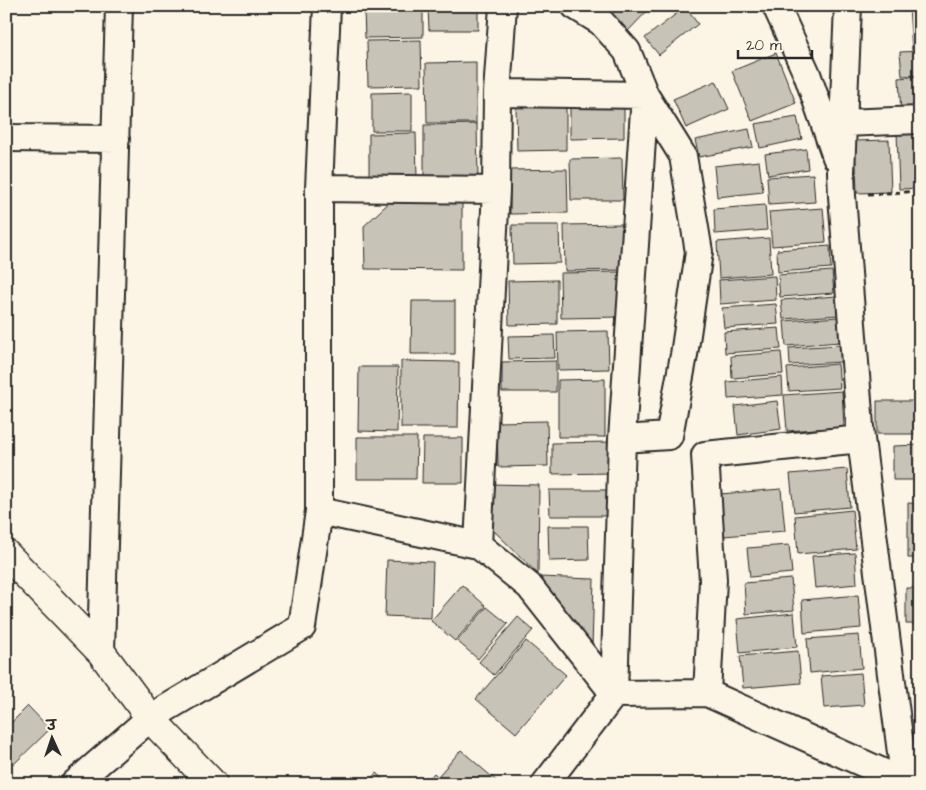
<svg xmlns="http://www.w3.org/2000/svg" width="926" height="790" font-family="'Architects Daughter','Playpen Sans Deva',sans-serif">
  <rect width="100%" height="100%" fill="#fcf5e5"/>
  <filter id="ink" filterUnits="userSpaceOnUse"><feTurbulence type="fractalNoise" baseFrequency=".02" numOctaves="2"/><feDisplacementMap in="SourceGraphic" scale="10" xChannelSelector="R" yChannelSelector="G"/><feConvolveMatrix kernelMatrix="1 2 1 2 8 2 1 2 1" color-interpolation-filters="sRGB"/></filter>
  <g filter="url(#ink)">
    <!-- building -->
    <path fill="#c8c3b7" stroke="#2b2b2b" d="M 611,6 L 652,6 L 628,31 L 607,10 Z
      M 909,6 L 920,6 L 920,49 L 912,50 Z
      M 685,7 L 698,24 L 659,55 L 645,38 Z
      M 428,8 L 478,8 L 478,30 L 429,30 Z
      M 423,10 L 423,37 L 365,38 L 364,11 Z
      M 421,40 L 422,85 L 368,86 L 367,41 Z
      M 920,51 L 920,75 L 902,76 L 900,52 Z
      M 776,53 L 796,103 L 752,121 L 732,71 Z
      M 476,62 L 476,123 L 427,123 L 426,63 Z
      M 920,76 L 920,114 L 901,115 L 899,78 Z
      M 716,81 L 729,109 L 686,128 L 673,99 Z
      M 412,92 L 412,131 L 372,131 L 372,93 Z
      M 570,101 L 624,101 L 624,138 L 570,139 Z
      M 566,106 L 566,150 L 517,151 L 516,107 Z
      M 797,117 L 802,139 L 760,148 L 755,124 Z
      M 477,124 L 478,179 L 424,179 L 424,125 Z
      M 749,129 L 753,147 L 699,157 L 695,140 Z
      M 920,131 L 920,188 L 899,189 L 897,132 Z
      M 416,133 L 417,179 L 369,180 L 369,134 Z
      M 889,140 L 891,192 L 857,193 L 855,141 Z
      M 806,149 L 808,169 L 768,175 L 765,154 Z
      M 622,158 L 623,200 L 571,200 L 570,159 Z
      M 759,161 L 763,192 L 717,197 L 714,166 Z
      M 567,169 L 568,213 L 510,214 L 510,170 Z
      M 813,174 L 815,202 L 769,205 L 767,177 Z
      M 394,198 L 462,198 L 462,270 L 365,269 L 364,226 Z
      M 765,205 L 767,230 L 715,234 L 714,209 Z
      M 823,208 L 826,242 L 772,246 L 769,212 Z
      M 623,224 L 623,270 L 565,271 L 564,225 Z
      M 512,225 L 559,225 L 560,263 L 513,264 Z
      M 769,238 L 771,274 L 719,278 L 717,242 Z
      M 830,246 L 831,268 L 778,272 L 777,250 Z
      M 832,271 L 834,293 L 780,297 L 778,275 Z
      M 620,272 L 621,317 L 561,318 L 560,273 Z
      M 775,276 L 776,300 L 720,304 L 719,280 Z
      M 557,280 L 557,324 L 509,325 L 508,281 Z
      M 837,296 L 839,315 L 783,319 L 781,300 Z
      M 412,301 L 455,301 L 455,354 L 411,354 Z
      M 776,304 L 778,324 L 724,328 L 722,308 Z
      M 839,317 L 841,342 L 786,346 L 784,321 Z
      M 779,328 L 781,349 L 725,353 L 724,332 Z
      M 608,331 L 609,369 L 558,370 L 557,332 Z
      M 554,335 L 555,358 L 509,359 L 508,336 Z
      M 841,345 L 842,362 L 790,365 L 789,348 Z
      M 781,352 L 783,374 L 732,378 L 731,356 Z
      M 401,361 L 459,362 L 458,428 L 401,428 Z
      M 556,361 L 556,392 L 502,392 L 502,362 Z
      M 838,364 L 840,388 L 789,391 L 787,368 Z
      M 359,367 L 398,367 L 397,432 L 358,431 Z
      M 782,377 L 783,395 L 728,399 L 727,382 Z
      M 605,379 L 605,437 L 558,437 L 558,380 Z
      M 842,391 L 844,427 L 787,431 L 784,395 Z
      M 777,401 L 781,429 L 738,435 L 735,406 Z
      M 877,401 L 920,401 L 920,434 L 877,434 Z
      M 547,421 L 548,466 L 498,467 L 497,422 Z
      M 357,437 L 417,437 L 416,479 L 357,479 Z
      M 423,438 L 463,438 L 463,483 L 422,483 Z
      M 611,442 L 611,473 L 552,474 L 552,443 Z
      M 920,445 L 920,480 L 893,480 L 893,446 Z
      M 847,469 L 850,507 L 794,512 L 790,474 Z
      M 489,484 L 539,485 L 538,574 L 489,526 Z
      M 781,489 L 785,531 L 724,536 L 720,494 Z
      M 549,490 L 609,490 L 609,516 L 550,516 Z
      M 908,503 L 920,504 L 920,558 L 908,558 Z
      M 852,510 L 856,549 L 798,554 L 795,516 Z
      M 548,526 L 588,526 L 589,560 L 549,561 Z
      M 789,545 L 792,573 L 750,577 L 747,548 Z
      M 855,553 L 857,584 L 815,588 L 812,556 Z
      M 387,560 L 433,562 L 431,618 L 385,616 Z
      M 539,577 L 594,579 L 592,649 Z
      M 791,579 L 794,610 L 746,614 L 744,583 Z
      M 462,585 L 486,606 L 455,641 L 431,621 Z
      M 906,588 L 920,588 L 920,624 L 906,624 Z
      M 858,595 L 861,628 L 804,633 L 802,600 Z
      M 487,607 L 508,624 L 478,659 L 457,641 Z
      M 794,613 L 797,647 L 740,653 L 737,619 Z
      M 518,617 L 533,630 L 494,675 L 479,662 Z
      M 859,635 L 862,668 L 810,673 L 807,639 Z
      M 526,641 L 566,675 L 516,733 L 476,699 Z
      M 798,651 L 801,683 L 743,688 L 740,656 Z
      M 861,673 L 864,705 L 824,708 L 821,676 Z
      M 28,706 L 50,729 L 14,764 L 6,756 L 6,728 Z
      M 461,750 L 500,784 L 449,784 L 439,775 Z
      M 376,773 L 388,784 L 366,784 Z
      M 434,773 L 446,784 L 424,784 Z"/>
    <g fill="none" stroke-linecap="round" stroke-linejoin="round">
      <defs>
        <path id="minor" d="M 575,6 L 601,22 L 627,51 L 645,95 L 622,439 L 614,694
          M 776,6 L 807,74 L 836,157
          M 848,6 L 841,172 L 842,196 L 861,439 L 905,784
          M 497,93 L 645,95 L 683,156 L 699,252 L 684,355 L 669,436 L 622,439
          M 843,123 L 920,120
          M 6,138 L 116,139
          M 319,188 L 496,190
          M 319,511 L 478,545 L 529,586 L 614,694
          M 478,545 L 496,190 L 497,93 L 503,6
          M 101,652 L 119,6
          M 707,693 L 713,580 L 705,455 L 861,439
          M 74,784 L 150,718 L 302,627 L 319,511 L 319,188 L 327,6
          M 545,784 L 614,694 L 707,693 L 909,784"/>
        <path id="tertiary" d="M 6,554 L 101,652 L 150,718 L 213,784"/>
      </defs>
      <!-- minor casing -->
      <use href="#minor" stroke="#2b2b2b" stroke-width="30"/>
      <!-- tertiary casing -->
      <use href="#tertiary" stroke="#2b2b2b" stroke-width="31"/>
      <!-- path -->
      <path stroke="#2b2b2b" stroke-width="3" stroke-dasharray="5 4" stroke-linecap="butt" d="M 868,194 L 920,191"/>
      <!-- minor -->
      <use href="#minor" stroke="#fcf5e5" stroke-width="26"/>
      <!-- tertiary -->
      <use href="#tertiary" stroke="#fcf5e5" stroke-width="28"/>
    </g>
  </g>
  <!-- margin -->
  <rect width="926" height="790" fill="none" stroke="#fcf5e5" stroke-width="25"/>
  <rect x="12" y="12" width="901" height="765" fill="none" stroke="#2b2b2b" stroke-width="2" filter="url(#ink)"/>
  <!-- north arrow -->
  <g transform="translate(52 738) rotate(357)" stroke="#fcf5e5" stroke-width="4" paint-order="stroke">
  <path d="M0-4L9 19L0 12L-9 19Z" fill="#2b2b2b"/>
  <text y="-8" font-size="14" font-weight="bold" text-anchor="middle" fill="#2b2b2b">उ</text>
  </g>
  <!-- scale -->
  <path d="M738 50v8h74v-8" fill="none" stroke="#2b2b2b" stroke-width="2.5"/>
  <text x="746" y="50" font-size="15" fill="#2b2b2b" stroke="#fcf5e5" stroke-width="4" paint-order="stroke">20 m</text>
</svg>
